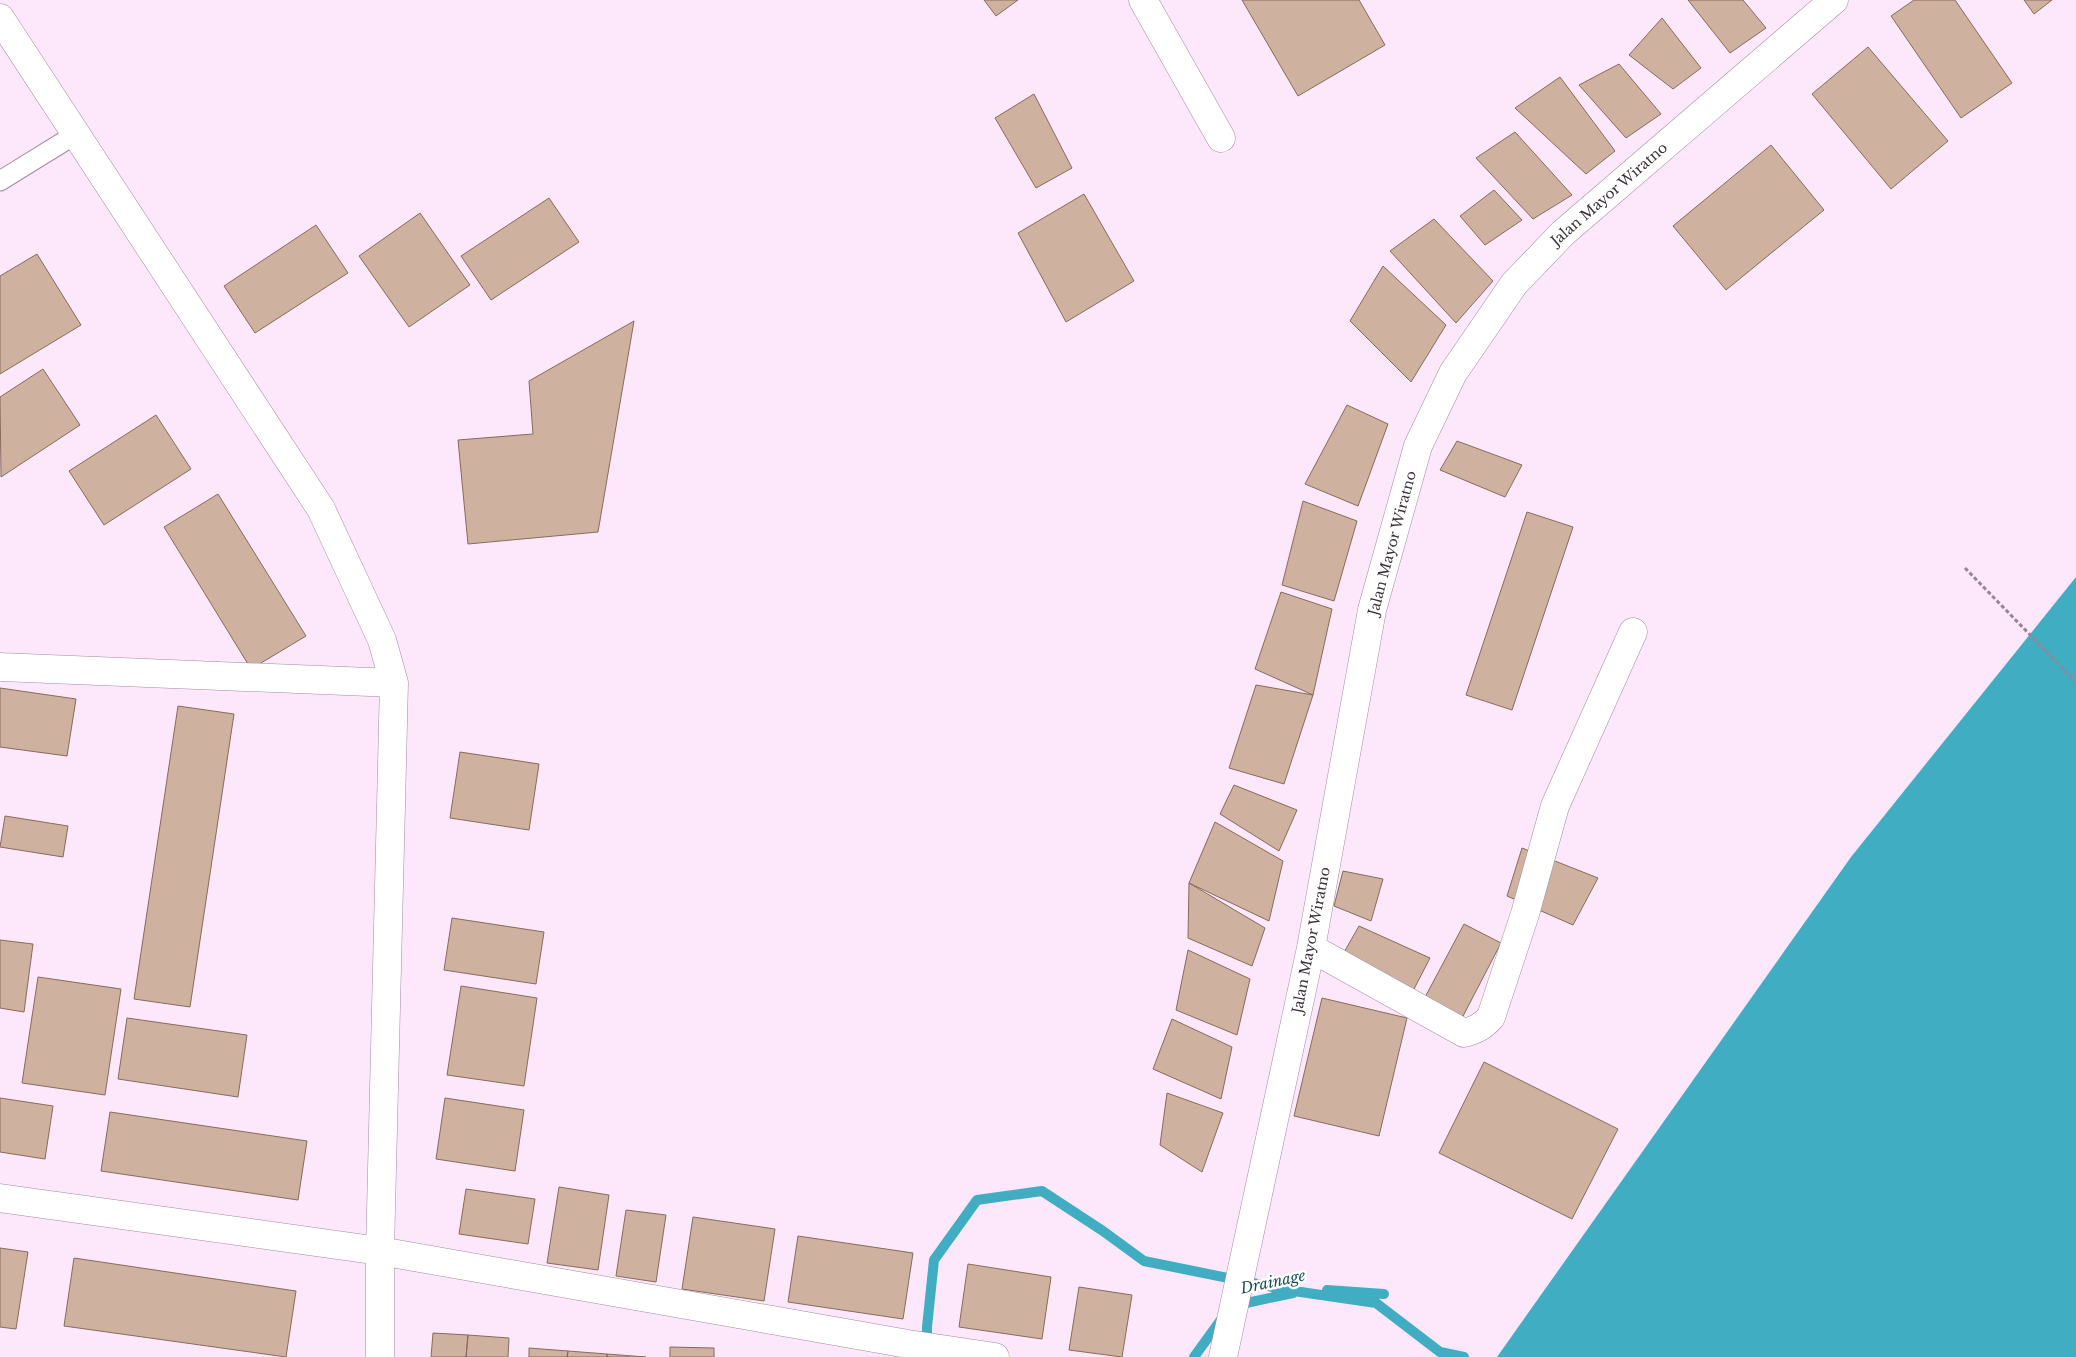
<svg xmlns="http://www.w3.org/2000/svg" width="2076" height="1357" font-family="'Libre Baskerville',serif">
  <rect width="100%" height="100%" fill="#fde8fb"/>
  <!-- water -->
  <path fill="#41adc3" d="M 2076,577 L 2076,1357 L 1497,1357 L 1851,857 Z"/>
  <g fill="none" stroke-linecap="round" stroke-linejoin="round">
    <!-- stream -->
    <path stroke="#41adc3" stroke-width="10" d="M 1327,1290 L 1384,1294
      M 1237,1305 L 1293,1293
      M 927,1346 L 927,1327 L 934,1260 L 977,1200 L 1042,1191 L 1103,1231 L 1144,1261 L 1287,1290 L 1376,1303 L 1440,1352 L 1464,1357
      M 1194,1357 L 1223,1317"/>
  </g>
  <!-- building -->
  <path fill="#cfb19f" stroke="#866b5b" d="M 984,0 L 1018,0 L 996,16 Z
    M 1242,0 L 1359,0 L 1385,45 L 1298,96 Z
    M 1688,0 L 1743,0 L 1766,28 L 1730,53 Z
    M 1914,0 L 1955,0 L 2012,83 L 1961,118 L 1891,16 Z
    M 2024,0 L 2052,0 L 2034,14 Z
    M 1662,18 L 1701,68 L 1673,89 L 1629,55 Z
    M 1868,47 L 1948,141 L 1891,189 L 1812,94 Z
    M 1619,64 L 1661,114 L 1626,138 L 1579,85 Z
    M 1560,77 L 1615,151 L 1586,174 L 1515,108 Z
    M 1034,94 L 1072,168 L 1036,188 L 995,118 Z
    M 1515,132 L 1572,195 L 1533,219 L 1476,158 Z
    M 1771,145 L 1824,210 L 1726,290 L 1673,226 Z
    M 1494,190 L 1522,220 L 1485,245 L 1460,216 Z
    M 1084,194 L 1134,281 L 1066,322 L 1018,233 Z
    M 549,198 L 579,242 L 491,300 L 461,256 Z
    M 420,213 L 470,285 L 409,327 L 359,256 Z
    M 1434,219 L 1493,281 L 1456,323 L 1390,251 Z
    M 316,225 L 348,273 L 255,333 L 224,286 Z
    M 37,254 L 81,325 L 0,374 L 0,276 Z
    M 1383,266 L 1446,325 L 1411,382 L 1350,321 Z
    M 634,321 L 598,532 L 468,544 L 458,440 L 533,434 L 529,381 Z
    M 43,369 L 80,425 L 1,477 L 0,397 Z
    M 1347,405 L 1388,424 L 1358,506 L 1305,484 Z
    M 156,415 L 191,469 L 104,525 L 69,471 Z
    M 1457,441 L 1522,465 L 1505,497 L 1440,470 Z
    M 218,494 L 306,636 L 251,669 L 164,527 Z
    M 1303,501 L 1357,521 L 1334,601 L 1282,585 Z
    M 1527,512 L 1573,527 L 1512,710 L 1466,695 Z
    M 1281,592 L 1332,609 L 1313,695 L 1255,669 Z
    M 1256,685 L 1313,695 L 1284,784 L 1229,768 Z
    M 0,688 L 76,699 L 67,756 L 0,747 Z
    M 178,706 L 234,714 L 190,1007 L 134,999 Z
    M 460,752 L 539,764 L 529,830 L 450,818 Z
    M 1234,785 L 1297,810 L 1279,851 L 1220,814 Z
    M 5,816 L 68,826 L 63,857 L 0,847 Z
    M 1215,822 L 1283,861 L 1269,921 L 1189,883 Z
    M 1522,848 L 1598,878 L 1573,925 L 1507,896 Z
    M 1343,871 L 1383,879 L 1371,921 L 1334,906 Z
    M 1189,883 L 1265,928 L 1252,966 L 1188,938 Z
    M 452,918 L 544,932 L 536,984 L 444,970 Z
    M 1464,924 L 1501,943 L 1461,1020 L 1423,1001 Z
    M 1359,926 L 1430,958 L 1413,991 L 1343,954 Z
    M 0,940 L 33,944 L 24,1012 L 0,1008 Z
    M 1188,950 L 1250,979 L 1237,1035 L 1176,1010 Z
    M 38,977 L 121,989 L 105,1095 L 22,1083 Z
    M 461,986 L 537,998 L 524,1086 L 447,1075 Z
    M 1322,998 L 1407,1018 L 1379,1136 L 1294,1116 Z
    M 127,1018 L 247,1035 L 238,1097 L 118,1079 Z
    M 1172,1019 L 1232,1047 L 1221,1099 L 1153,1069 Z
    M 1484,1062 L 1618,1129 L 1572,1219 L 1439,1153 Z
    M 1167,1093 L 1223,1113 L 1202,1172 L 1160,1145 Z
    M 0,1098 L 53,1106 L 45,1159 L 0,1152 Z
    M 445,1098 L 524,1110 L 515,1171 L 436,1159 Z
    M 110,1112 L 307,1141 L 298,1200 L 101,1171 Z
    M 559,1187 L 609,1195 L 598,1270 L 547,1263 Z
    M 466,1189 L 535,1199 L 528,1244 L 459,1234 Z
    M 626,1210 L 666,1215 L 656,1282 L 616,1276 Z
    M 693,1217 L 775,1229 L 764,1301 L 682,1289 Z
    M 798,1236 L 913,1253 L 903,1319 L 788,1302 Z
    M 0,1248 L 28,1252 L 16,1329 L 0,1327 Z
    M 74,1258 L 296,1291 L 286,1357 L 64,1326 Z
    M 968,1264 L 1051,1277 L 1042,1339 L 959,1327 Z
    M 1079,1287 L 1132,1295 L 1122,1357 L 1069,1350 Z
    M 433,1333 L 468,1335 L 466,1357 L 431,1357 Z
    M 468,1335 L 509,1338 L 508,1357 L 466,1357 Z
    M 670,1347 L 714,1348 L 714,1357 L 670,1357 Z
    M 529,1348 L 568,1351 L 567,1357 L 529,1357 Z
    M 568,1351 L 607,1354 L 607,1357 L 567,1357 Z
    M 607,1354 L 646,1357 L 607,1357 Z"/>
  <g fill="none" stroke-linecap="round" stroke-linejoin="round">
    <defs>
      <path id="lane" d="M 0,181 L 76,134"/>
      <path id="street" d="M 1143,0 L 1221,138
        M 0,18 L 321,509 L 382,640 L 394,683 L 380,1251 L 380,1357
        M 0,667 L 394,683
        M 1311,948 L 1464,1033 C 1476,1030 1483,1026 1491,1017 L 1525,914 L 1555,806 L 1633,632
        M 0,1198 L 380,1251 L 908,1344 L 995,1357
        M 1223,1357 L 1311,948 L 1372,610 L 1418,446 L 1453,373 L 1514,284 L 1563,233 L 1834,0"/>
    </defs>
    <!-- lane casing -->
    <use href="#lane" stroke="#a28aa0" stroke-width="21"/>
    <!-- street casing -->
    <use href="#street" stroke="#a28aa0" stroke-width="29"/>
    <!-- path -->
    <path stroke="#958693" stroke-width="3" stroke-dasharray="4 2.5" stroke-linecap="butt" d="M 1965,568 L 2076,682"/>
    <!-- lane -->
    <use href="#lane" stroke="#fff" stroke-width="19"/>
    <!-- street -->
    <use href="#street" stroke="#fff" stroke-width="28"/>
  </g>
  <g text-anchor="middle" stroke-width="5" stroke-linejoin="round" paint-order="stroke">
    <!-- street labels -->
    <g font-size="14" fill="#3a3039" stroke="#fff">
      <text transform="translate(1609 194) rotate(-41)" y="5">Jalan Mayor Wiratno</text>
      <text transform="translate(1392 543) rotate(-75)" y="5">Jalan Mayor Wiratno</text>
      <text transform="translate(1311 940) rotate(-79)" y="5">Jalan Mayor Wiratno</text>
    </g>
    <!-- water labels -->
    <g font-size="15" font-style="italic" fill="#114f5b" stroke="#fff">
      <text transform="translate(1273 1282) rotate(-12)" y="5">Drainage</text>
    </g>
  </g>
</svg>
